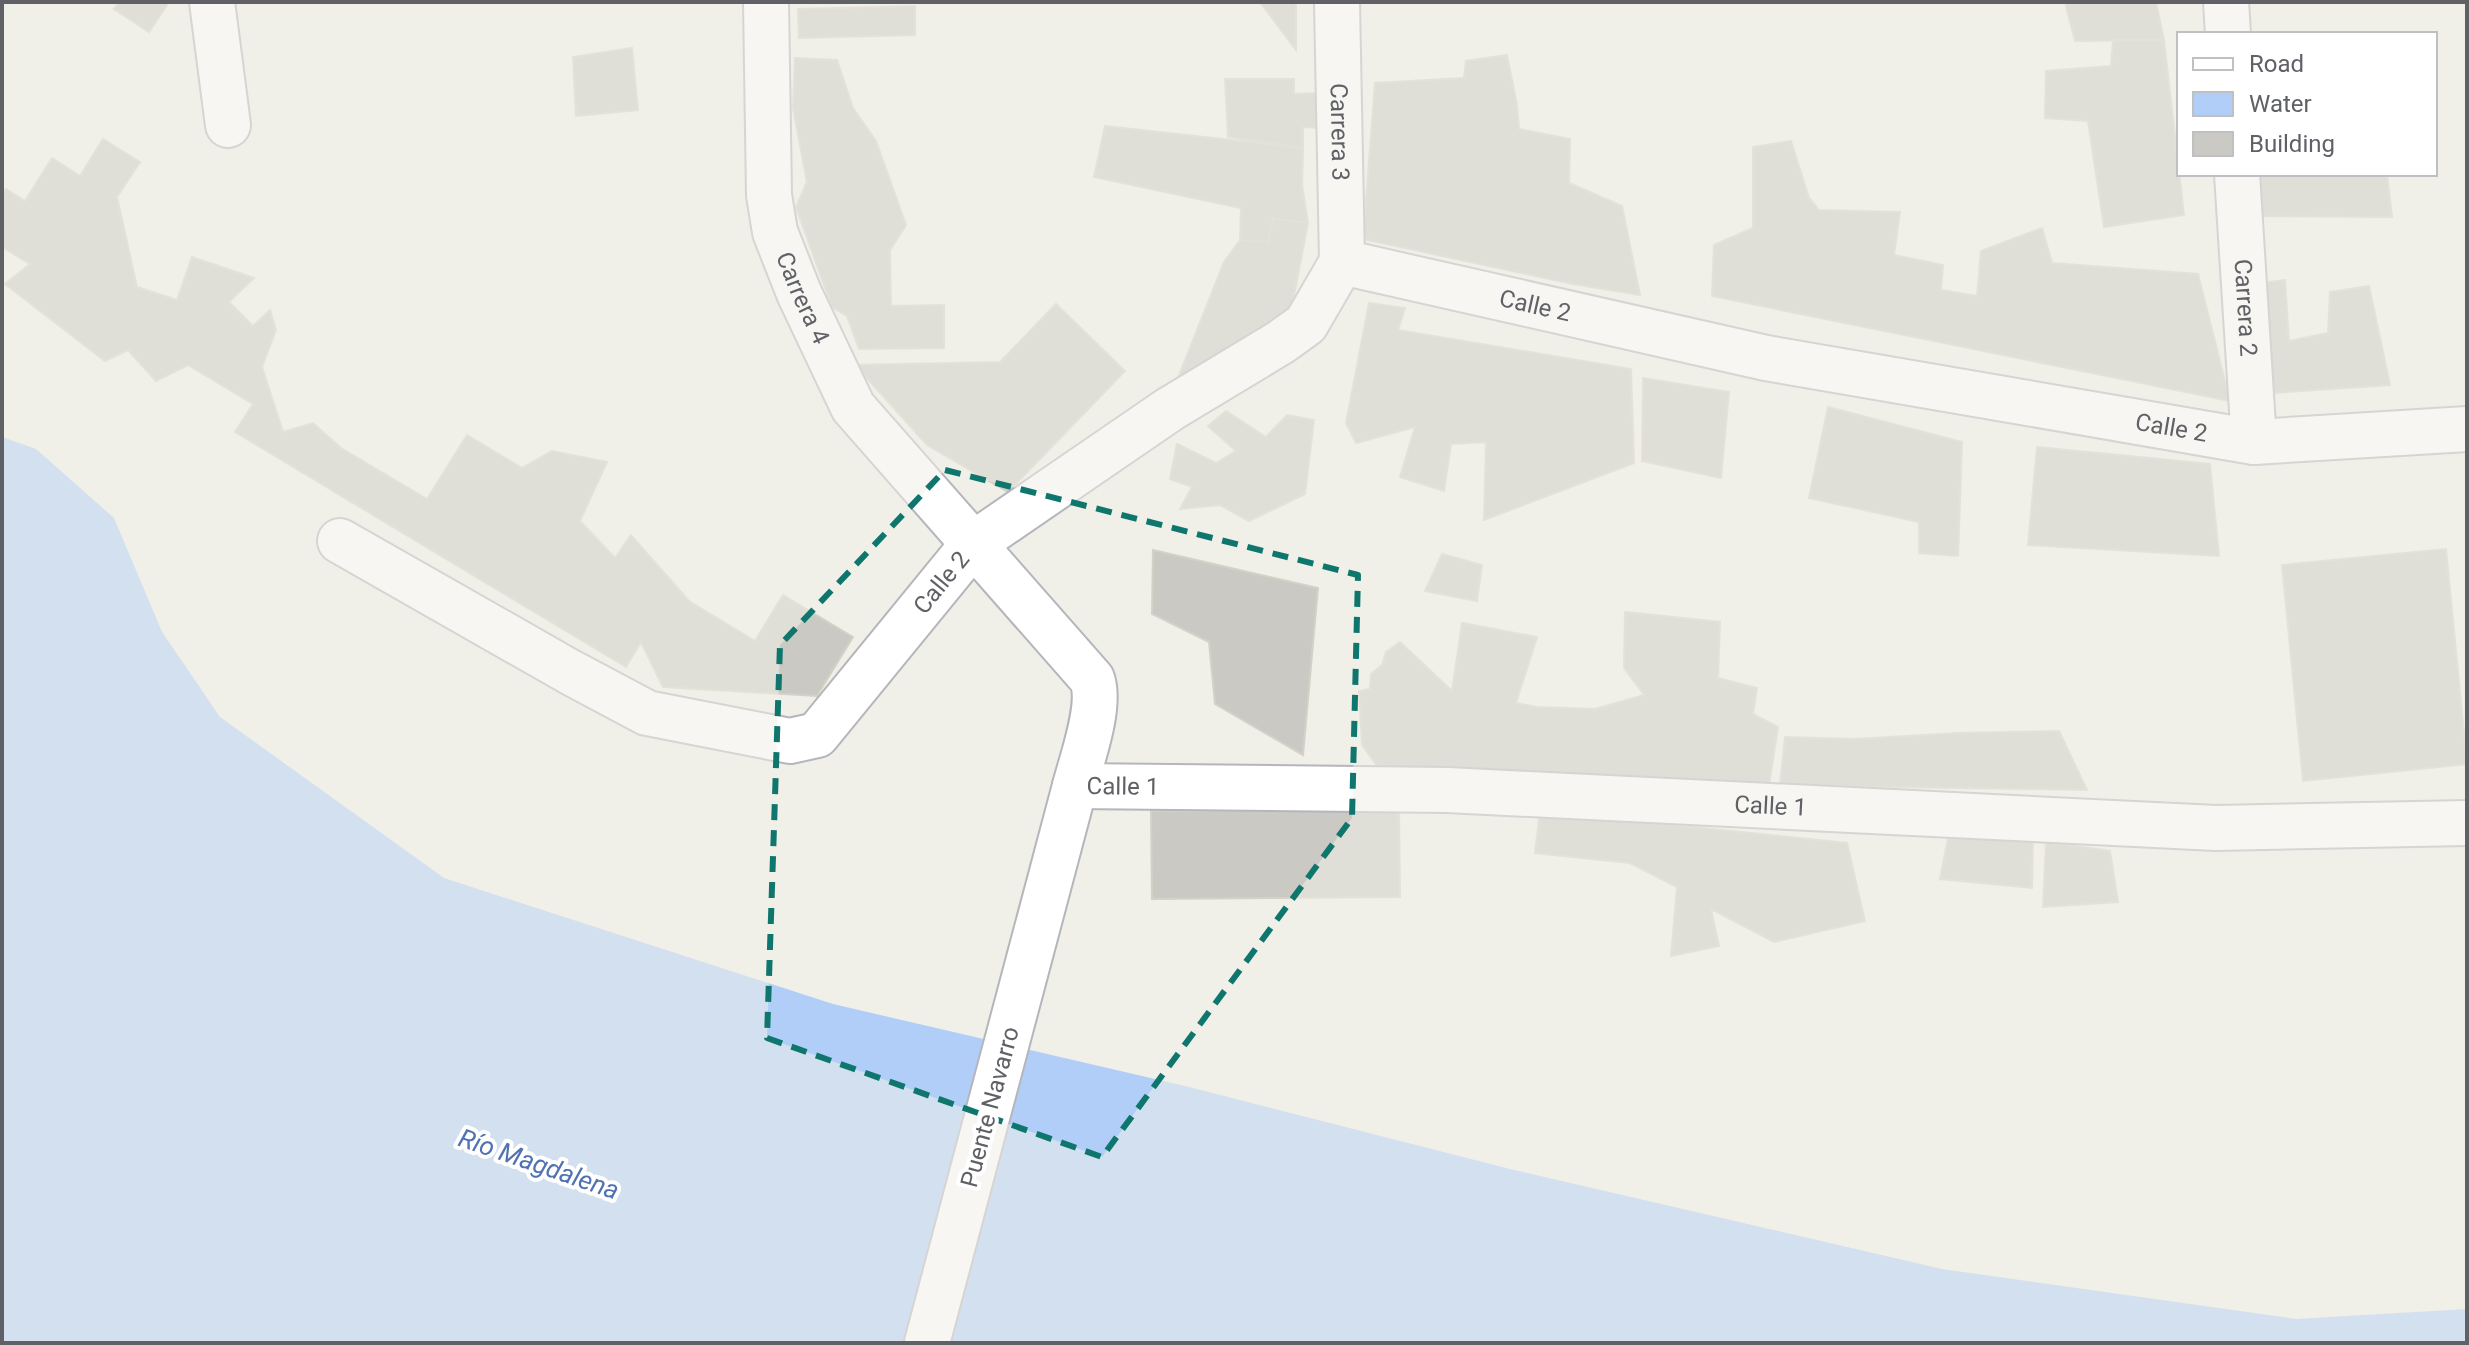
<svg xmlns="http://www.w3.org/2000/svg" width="2469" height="1345" font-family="Roboto,sans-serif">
  <rect width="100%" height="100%" fill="#f0efe8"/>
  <!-- water -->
  <path fill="#b0cef8" d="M 2,437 L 36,449 L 114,518 L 162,632 L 220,717 L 444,878 L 833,1004 L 1185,1086 L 1510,1169 L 1942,1269 L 2296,1319 L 2467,1309 L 2467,1343 L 2,1343 Z"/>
  <!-- building -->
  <path fill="#cbc9c4" stroke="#d4d2c6" stroke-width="2" d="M 119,2 L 169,2 L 149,32 L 114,9 Z
    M 1260,2 L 1296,2 L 1296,50 Z
    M 2065,2 L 2156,2 L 2164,40 L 2075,41 Z
    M 915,6 L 915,35 L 799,38 L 798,9 Z
    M 2113,40 L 2164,40 L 2184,215 L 2104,227 L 2088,121 L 2045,118 L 2046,71 L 2111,66 Z
    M 632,48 L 638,110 L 576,116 L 573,57 Z
    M 1507,55 L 1517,105 L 1519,129 L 1570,139 L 1569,183 L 1622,206 L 1640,295 L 1573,284 L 1363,239 L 1375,83 L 1464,78 L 1466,61 Z
    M 795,58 L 837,60 L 853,108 L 876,141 L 906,225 L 890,250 L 891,306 L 944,305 L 944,348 L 859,349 L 847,316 L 832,307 L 796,207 L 807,182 L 793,108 Z
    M 1225,79 L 1294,79 L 1294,94 L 1318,93 L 1318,128 L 1303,127 L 1303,148 L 1228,137 Z
    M 1105,126 L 1303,148 L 1302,185 L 1308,223 L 1273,219 L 1268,242 L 1240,240 L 1241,208 L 1094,177 Z
    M 103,139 L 140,162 L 117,197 L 137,287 L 177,300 L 192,257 L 254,278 L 229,302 L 253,326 L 270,310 L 276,330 L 262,367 L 283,432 L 313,423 L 341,448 L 427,499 L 467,435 L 522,468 L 552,451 L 607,462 L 580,521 L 615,558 L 631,535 L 689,601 L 755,641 L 783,595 L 853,637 L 817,696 L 663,687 L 641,642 L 626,667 L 235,432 L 253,404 L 188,365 L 156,381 L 128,350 L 105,361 L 5,284 L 30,264 L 2,247 L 2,195 L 6,189 L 25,201 L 52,158 L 80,176 Z
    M 1791,141 L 1809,198 L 1819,210 L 1900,212 L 1894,255 L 1943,265 L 1941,290 L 1977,296 L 1981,251 L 2042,228 L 2052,263 L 2198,274 L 2230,401 L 1712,296 L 1714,245 L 1753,228 L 1753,147 Z
    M 2252,174 L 2387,174 L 2392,217 L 2256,216 Z
    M 1273,219 L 1308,223 L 1289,321 L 1178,378 L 1224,262 L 1240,240 L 1268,242 Z
    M 2285,280 L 2289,341 L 2328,333 L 2330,292 L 2369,286 L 2390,385 L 2273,393 L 2262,283 Z
    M 1369,303 L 1405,308 L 1398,330 L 1631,369 L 1634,463 L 1484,520 L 1486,442 L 1451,444 L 1444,491 L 1400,477 L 1415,427 L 1356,443 L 1346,423 Z
    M 1056,304 L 1125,371 L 1008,492 L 927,445 L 855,365 L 1000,362 Z
    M 1643,378 L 1729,392 L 1721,478 L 1642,461 Z
    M 1828,407 L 1962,442 L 1958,556 L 1919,553 L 1919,522 L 1809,498 Z
    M 1226,411 L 1266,437 L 1287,415 L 1314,420 L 1305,494 L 1249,521 L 1220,505 L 1180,509 L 1192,487 L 1170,479 L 1177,444 L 1216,463 L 1236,451 L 1208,426 Z
    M 2037,447 L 2210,464 L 2219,556 L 2028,545 Z
    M 2446,549 L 2467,764 L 2303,781 L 2282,565 Z
    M 1153,550 L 1318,588 L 1303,755 L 1215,704 L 1209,642 L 1152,614 Z
    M 1442,554 L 1482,565 L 1477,601 L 1425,591 Z
    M 1625,612 L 1720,622 L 1718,678 L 1757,688 L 1753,714 L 1778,727 L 1769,786 L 1383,774 L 1362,745 L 1359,691 L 1370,689 L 1371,674 L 1382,665 L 1386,652 L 1400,642 L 1452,691 L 1462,623 L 1537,637 L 1516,703 L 1537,707 L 1595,709 L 1644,695 L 1624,668 Z
    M 2059,731 L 2087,790 L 1780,785 L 1785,737 L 1855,739 L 1958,733 Z
    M 1399,810 L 1400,897 L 1152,899 L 1151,811 Z
    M 1540,811 L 1847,843 L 1865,921 L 1774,942 L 1711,909 L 1719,946 L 1671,956 L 1677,887 L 1630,863 L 1535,853 Z
    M 2033,836 L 2032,888 L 1940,879 L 1948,838 Z
    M 2046,842 L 2110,851 L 2118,902 L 2043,907 Z"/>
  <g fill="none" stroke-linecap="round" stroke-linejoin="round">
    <defs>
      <g id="street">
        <path d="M 212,2 L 228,125"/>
        <path id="s1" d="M 766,2 L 769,195 L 775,232 L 799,293 L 853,407 L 1092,679 C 1102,705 1082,759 1075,786 L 927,1343"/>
        <path id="s2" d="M 1337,2 L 1342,262"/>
        <path d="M 2226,2 L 2228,34"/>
        <path id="s3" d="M 2237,174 L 2254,442"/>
        <path id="s4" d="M 1342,262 L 1766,358 L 2254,442 L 2467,429"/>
        <path id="s5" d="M 340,541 L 570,672 L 647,713 L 790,741 L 817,735 L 973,544 L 1170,409 L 1281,342 L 1306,324 L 1342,262"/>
        <path id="s6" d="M 1075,786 L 1447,790 L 2216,828 L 2467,823"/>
      </g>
    </defs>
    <!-- street casing -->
    <use href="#street" stroke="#b5b6bb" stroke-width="48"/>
    <!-- street -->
    <use href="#street" stroke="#fff" stroke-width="44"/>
  </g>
  <!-- marked area -->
  <path d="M0 0H2469V1345H0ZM 945,470 L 1358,575 L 1352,818 L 1102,1157 L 767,1038 L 780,645 Z" fill="#f0efe8" fill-opacity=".55" fill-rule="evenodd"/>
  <path fill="none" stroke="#0f766e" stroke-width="6" stroke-dasharray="16 10" stroke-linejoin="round" d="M 945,470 L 1358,575 L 1352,818 L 1102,1157 L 767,1038 L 780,645 Z"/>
  <g text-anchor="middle" stroke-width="8" stroke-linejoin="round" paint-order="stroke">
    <!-- street labels -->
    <g font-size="24" fill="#5f6166" stroke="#fff">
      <text dy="8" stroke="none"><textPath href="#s2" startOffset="130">Carrera 3</textPath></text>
      <text dy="8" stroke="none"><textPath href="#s1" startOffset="302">Carrera 4</textPath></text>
      <text dy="8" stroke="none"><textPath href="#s4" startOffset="198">Calle 2</textPath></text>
      <text dy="8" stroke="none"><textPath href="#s3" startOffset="134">Carrera 2</textPath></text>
      <text dy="8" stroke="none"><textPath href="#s4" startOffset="846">Calle 2</textPath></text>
      <text dy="8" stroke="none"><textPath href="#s5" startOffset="722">Calle 2</textPath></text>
      <text dy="8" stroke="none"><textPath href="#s6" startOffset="48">Calle 1</textPath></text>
      <text dy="8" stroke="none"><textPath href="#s6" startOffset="696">Calle 1</textPath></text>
      <text transform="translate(990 1107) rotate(-75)" y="8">Puente Navarro</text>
    </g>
    <!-- water labels -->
    <g font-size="26" font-style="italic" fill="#5071b2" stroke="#fff">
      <text transform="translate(539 1164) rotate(19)" y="9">Río Magdalena</text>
    </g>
  </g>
  <!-- border -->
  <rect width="2469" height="1345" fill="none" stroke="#5f6166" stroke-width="8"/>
  <!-- legend -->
  <rect x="2177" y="32" width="260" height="144" fill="#ffffff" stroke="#bfc0c2" stroke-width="2"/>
  <rect x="2193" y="58" width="40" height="12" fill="#ffffff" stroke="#bfc0c2" stroke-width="2"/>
  <text x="2249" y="72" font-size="24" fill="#5f6166">Road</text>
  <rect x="2193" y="92" width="40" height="24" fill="#b0cef8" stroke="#bfc0c2" stroke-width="2"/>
  <text x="2249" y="112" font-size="24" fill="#5f6166">Water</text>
  <rect x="2193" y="132" width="40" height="24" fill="#cbc9c4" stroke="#bfc0c2" stroke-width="2"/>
  <text x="2249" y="152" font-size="24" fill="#5f6166">Building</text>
</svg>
